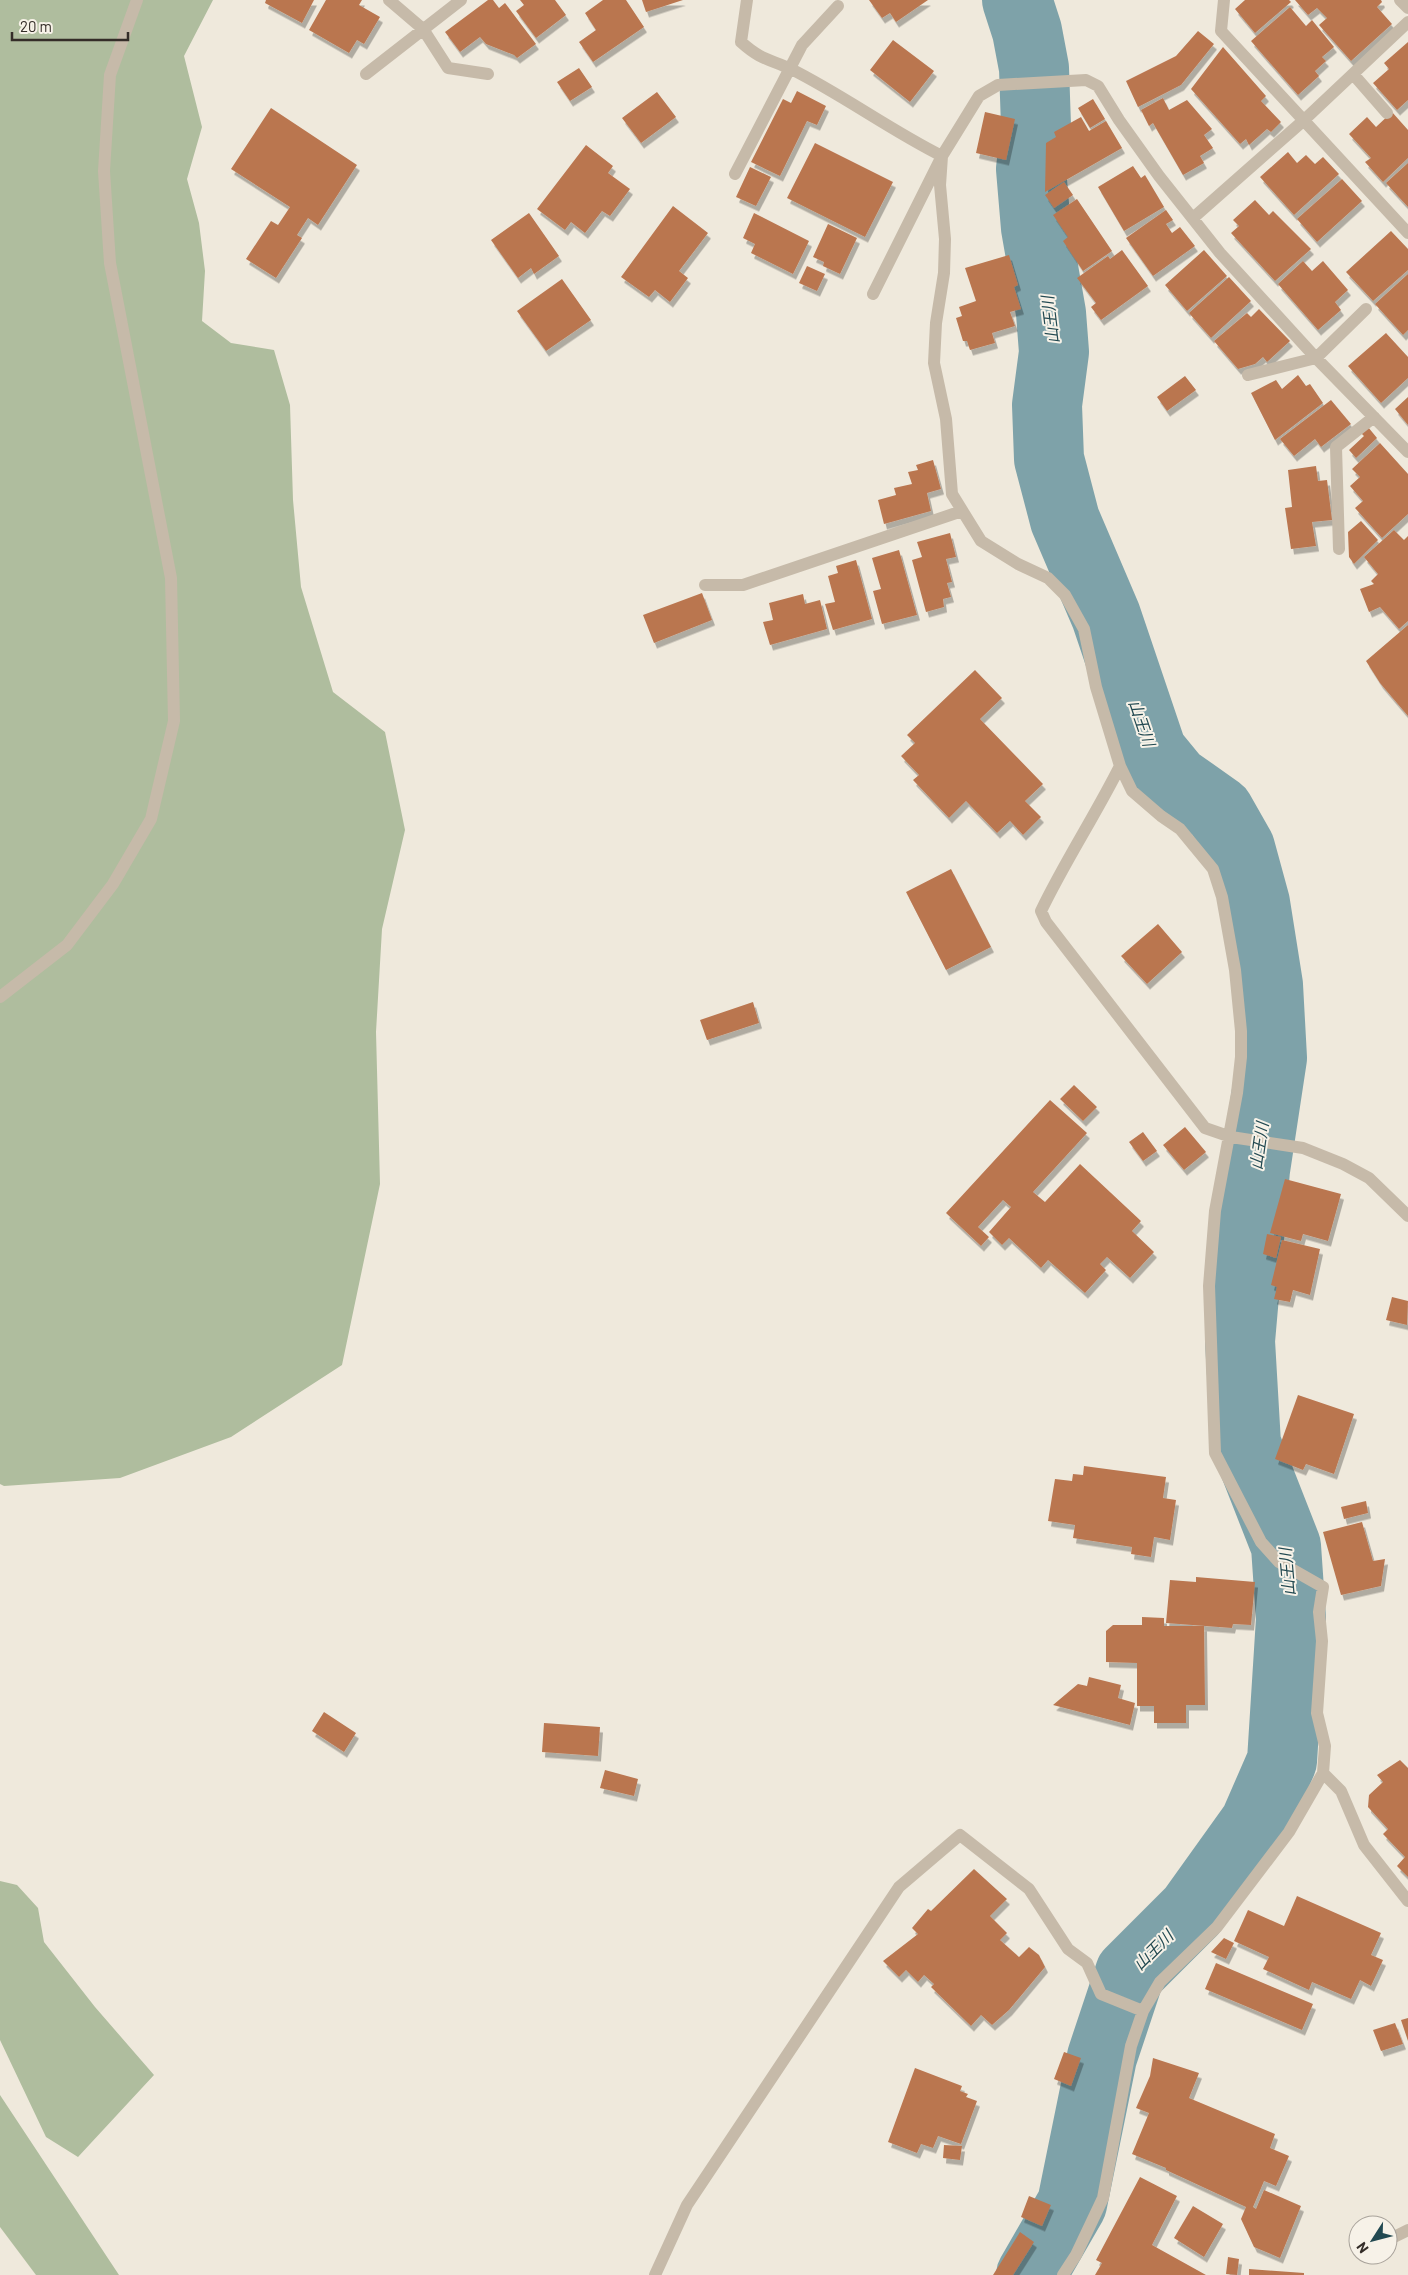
<svg xmlns="http://www.w3.org/2000/svg" width="1408" height="2275" font-family="Barlow,'Noto Sans JP',sans-serif">
  <defs>
    <filter id="shadow"><feDropShadow dx="3" dy="5.5" stdDeviation="0" flood-color="#0004"/></filter>
  </defs>
  <rect width="100%" height="100%" fill="#efe9dc"/>
  <!-- green -->
  <path fill="#afbd9e" d="M 0,0 L 213,0 L 184,56 L 202,127 L 187,179 L 199,223 L 205,271 L 202,321 L 231,343 L 274,350 L 290,405 L 293,500 L 301,587 L 333,692 L 385,732 L 405,830 L 382,929 L 376,1032 L 380,1184 L 342,1365 L 231,1437 L 120,1478 L 4,1486 L 0,1484 Z
    M 0,1881 L 17,1885 L 38,1908 L 44,1942 L 95,2007 L 154,2075 L 78,2157 L 46,2137 L 0,2040 Z
    M 0,2095 L 119,2275 L 36,2275 L 0,2227 Z"/>
  <g fill="none" stroke-linecap="round" stroke-linejoin="round">
    <!-- river -->
    <path stroke="#7ea2a9" stroke-width="70" d="M 1017,0 L 1027,31 L 1034,68 L 1036,126 L 1031,169 L 1036,228 L 1051,313 L 1054,352 L 1047,405 L 1049,459 L 1065,520 L 1106,616 L 1152,752 L 1175,780 L 1219,811 L 1240,848 L 1255,903 L 1268,985 L 1272,1058 L 1255,1170 L 1240,1341 L 1246,1444 L 1286,1546 L 1291,1619 L 1282,1761 L 1255,1823 L 1192,1911 L 1130,1973 L 1102,2057 L 1072,2204 L 1031,2275"/>
  </g>
  <!-- building -->
  <path fill="#ba7650" filter="url(#shadow)" d="M 266,0 L 314,0 L 302,23 L 265,3 Z
    M 326,0 L 362,0 L 359,5 L 380,17 L 364,44 L 357,40 L 349,53 L 309,30 Z
    M 488,0 L 493,0 L 499,8 L 505,3 L 536,44 L 517,58 L 514,55 L 486,44 L 480,37 L 460,52 L 445,32 Z
    M 520,0 L 555,0 L 566,15 L 536,38 L 516,11 L 524,5 Z
    M 603,0 L 626,0 L 644,27 L 593,62 L 579,42 L 596,30 L 585,13 Z
    M 642,0 L 683,0 L 646,12 Z
    M 869,0 L 928,0 L 896,22 L 890,13 L 882,18 Z
    M 1245,0 L 1289,0 L 1291,2 L 1255,33 L 1235,9 Z
    M 1295,0 L 1381,0 L 1382,2 L 1377,7 L 1392,24 L 1351,61 L 1319,25 L 1327,18 L 1317,8 L 1308,15 Z
    M 1290,7 L 1306,26 L 1312,20 L 1334,47 L 1322,57 L 1326,61 L 1315,71 L 1319,76 L 1298,95 L 1251,41 Z
    M 1198,31 L 1214,44 L 1181,85 L 1138,107 L 1126,81 L 1176,56 Z
    M 893,40 L 934,71 L 910,102 L 870,70 Z
    M 1408,42 L 1408,100 L 1397,110 L 1373,83 L 1389,69 L 1384,63 Z
    M 1223,47 L 1266,96 L 1261,101 L 1281,122 L 1271,132 L 1267,129 L 1249,145 L 1246,139 L 1240,144 L 1191,89 Z
    M 579,68 L 592,87 L 570,101 L 557,82 Z
    M 797,91 L 826,106 L 817,125 L 807,121 L 780,176 L 751,162 L 783,99 L 791,103 Z
    M 657,92 L 676,117 L 641,143 L 622,118 Z
    M 1163,98 L 1169,110 L 1187,100 L 1212,129 L 1204,135 L 1213,148 L 1200,156 L 1204,163 L 1183,175 L 1153,123 L 1149,126 L 1141,110 Z
    M 1093,99 L 1105,119 L 1090,128 L 1078,108 Z
    M 271,108 L 357,165 L 318,225 L 308,218 L 297,235 L 302,238 L 276,278 L 246,259 L 271,221 L 278,225 L 290,207 L 231,169 Z
    M 985,112 L 1015,119 L 1006,160 L 976,153 Z
    M 1392,112 L 1408,130 L 1408,158 L 1383,182 L 1365,162 L 1371,158 L 1349,134 L 1367,117 L 1376,127 Z
    M 1081,117 L 1089,131 L 1106,121 L 1122,148 L 1045,192 L 1046,143 L 1056,137 L 1054,132 Z
    M 815,143 L 893,182 L 865,237 L 787,198 Z
    M 586,145 L 613,166 L 608,173 L 630,189 L 610,216 L 602,211 L 585,233 L 571,222 L 565,230 L 537,209 Z
    M 1288,152 L 1297,163 L 1306,155 L 1315,164 L 1323,157 L 1339,174 L 1294,215 L 1260,177 Z
    M 1408,163 L 1408,207 L 1386,183 Z
    M 1133,166 L 1141,178 L 1145,175 L 1164,207 L 1124,231 L 1098,187 Z
    M 750,167 L 771,177 L 756,206 L 736,197 Z
    M 1342,179 L 1362,201 L 1317,242 L 1297,219 Z
    M 1064,182 L 1073,195 L 1054,208 L 1045,195 Z
    M 1077,199 L 1112,251 L 1083,271 L 1063,241 L 1068,237 L 1053,215 Z
    M 1255,200 L 1269,215 L 1273,211 L 1311,249 L 1275,281 L 1231,233 L 1239,226 L 1233,220 Z
    M 673,206 L 708,233 L 679,271 L 688,278 L 670,302 L 655,290 L 649,297 L 621,277 Z
    M 1166,210 L 1173,220 L 1166,224 L 1172,233 L 1180,227 L 1195,246 L 1153,276 L 1126,238 Z
    M 529,213 L 559,256 L 534,274 L 531,268 L 518,278 L 491,240 Z
    M 754,213 L 809,241 L 793,274 L 751,253 L 755,244 L 743,238 Z
    M 828,224 L 857,238 L 840,274 L 823,266 L 824,262 L 813,257 Z
    M 1391,231 L 1408,249 L 1408,270 L 1373,301 L 1346,272 Z
    M 1122,250 L 1148,286 L 1101,320 L 1091,307 L 1096,303 L 1077,278 L 1108,256 L 1110,259 Z
    M 1204,250 L 1227,276 L 1187,311 L 1165,285 Z
    M 1009,255 L 1018,285 L 1014,287 L 1021,309 L 1010,312 L 1015,326 L 992,333 L 995,343 L 970,350 L 967,341 L 963,341 L 956,318 L 962,316 L 959,307 L 976,301 L 965,268 Z
    M 1303,261 L 1312,271 L 1323,261 L 1348,290 L 1335,302 L 1341,310 L 1318,330 L 1278,284 Z
    M 807,266 L 825,274 L 817,291 L 799,283 Z
    M 1408,274 L 1408,330 L 1403,335 L 1375,304 Z
    M 1229,277 L 1251,301 L 1211,338 L 1189,313 Z
    M 562,279 L 591,320 L 546,351 L 517,311 Z
    M 1259,309 L 1290,341 L 1267,362 L 1263,357 L 1255,364 L 1238,369 L 1214,341 L 1247,313 L 1251,317 Z
    M 1386,333 L 1408,357 L 1408,378 L 1381,403 L 1348,366 Z
    M 1298,375 L 1306,386 L 1310,384 L 1323,403 L 1275,440 L 1251,393 L 1276,380 L 1282,389 Z
    M 1185,376 L 1196,390 L 1167,411 L 1157,397 Z
    M 1408,397 L 1408,425 L 1395,409 Z
    M 1331,400 L 1351,424 L 1321,447 L 1315,439 L 1294,456 L 1280,439 Z
    M 1368,427 L 1377,438 L 1356,458 L 1349,450 L 1364,436 L 1361,433 Z
    M 1380,443 L 1408,474 L 1408,514 L 1382,538 L 1355,508 L 1363,501 L 1350,486 L 1360,477 L 1352,469 Z
    M 933,460 L 941,489 L 927,493 L 931,511 L 884,524 L 878,500 L 896,495 L 894,488 L 912,484 L 908,472 L 918,470 L 916,465 Z
    M 1316,466 L 1318,481 L 1327,480 L 1332,520 L 1312,522 L 1316,546 L 1291,549 L 1285,508 L 1292,507 L 1288,470 Z
    M 1361,521 L 1378,540 L 1354,564 L 1349,557 L 1348,532 Z
    M 1394,530 L 1404,540 L 1408,536 L 1408,621 L 1399,629 L 1380,607 L 1369,612 L 1360,589 L 1374,584 L 1371,581 L 1378,574 L 1364,557 Z
    M 950,533 L 956,557 L 946,559 L 952,582 L 947,583 L 951,597 L 943,599 L 944,607 L 926,612 L 912,560 L 922,557 L 917,542 Z
    M 899,550 L 917,615 L 882,624 L 873,591 L 881,589 L 872,558 Z
    M 856,560 L 872,619 L 833,630 L 825,604 L 835,602 L 828,576 L 838,573 L 836,566 Z
    M 702,593 L 712,620 L 654,643 L 643,615 Z
    M 803,594 L 805,604 L 820,600 L 827,629 L 770,645 L 763,622 L 773,620 L 769,603 Z
    M 1408,625 L 1408,716 L 1380,683 L 1366,661 Z
    M 975,670 L 1002,698 L 980,719 L 1043,784 L 1025,801 L 1041,817 L 1023,835 L 1010,821 L 997,833 L 966,801 L 949,818 L 913,780 L 919,775 L 901,756 L 915,743 L 907,735 Z
    M 951,869 L 991,947 L 946,970 L 906,892 Z
    M 1158,924 L 1182,952 L 1147,984 L 1121,956 Z
    M 753,1002 L 759,1023 L 707,1040 L 700,1020 Z
    M 1074,1085 L 1097,1107 L 1083,1121 L 1060,1099 Z
    M 1050,1100 L 1087,1133 L 1033,1192 L 1045,1202 L 1080,1164 L 1141,1221 L 1132,1231 L 1154,1252 L 1130,1278 L 1107,1257 L 1100,1264 L 1106,1270 L 1085,1293 L 1048,1260 L 1041,1268 L 1009,1238 L 1002,1245 L 989,1232 L 1011,1207 L 1003,1200 L 978,1227 L 989,1237 L 981,1246 L 946,1213 Z
    M 1185,1127 L 1206,1152 L 1184,1170 L 1163,1145 Z
    M 1143,1132 L 1157,1151 L 1143,1161 L 1129,1142 Z
    M 1285,1179 L 1341,1194 L 1328,1241 L 1303,1234 L 1301,1241 L 1270,1233 Z
    M 1267,1234 L 1281,1237 L 1276,1258 L 1263,1254 Z
    M 1282,1240 L 1320,1249 L 1310,1295 L 1293,1290 L 1290,1302 L 1274,1299 L 1277,1287 L 1271,1285 Z
    M 1392,1297 L 1408,1301 L 1407,1325 L 1386,1320 Z
    M 1298,1395 L 1354,1414 L 1334,1474 L 1306,1464 L 1303,1470 L 1275,1459 Z
    M 1084,1466 L 1166,1477 L 1163,1498 L 1176,1500 L 1170,1540 L 1154,1537 L 1151,1557 L 1131,1554 L 1132,1547 L 1073,1538 L 1075,1525 L 1048,1521 L 1055,1479 L 1072,1481 L 1073,1474 L 1083,1475 Z
    M 1366,1501 L 1368,1513 L 1344,1519 L 1341,1507 Z
    M 1362,1522 L 1373,1561 L 1385,1559 L 1381,1586 L 1341,1595 L 1323,1532 Z
    M 1196,1577 L 1255,1582 L 1251,1625 L 1233,1624 L 1232,1628 L 1166,1623 L 1170,1580 L 1196,1582 Z
    M 1142,1617 L 1164,1618 L 1164,1626 L 1204,1626 L 1205,1705 L 1186,1705 L 1186,1723 L 1154,1723 L 1154,1706 L 1137,1706 L 1137,1663 L 1106,1662 L 1106,1631 L 1113,1625 L 1142,1625 Z
    M 1089,1677 L 1121,1685 L 1118,1698 L 1135,1703 L 1130,1725 L 1053,1705 L 1078,1684 L 1087,1686 Z
    M 324,1712 L 356,1733 L 344,1752 L 312,1731 Z
    M 544,1723 L 600,1727 L 598,1756 L 542,1752 Z
    M 1400,1760 L 1408,1768 L 1408,1877 L 1397,1866 L 1405,1857 L 1383,1834 L 1388,1829 L 1368,1807 L 1369,1795 L 1383,1782 L 1377,1775 Z
    M 605,1770 L 638,1779 L 634,1796 L 600,1788 Z
    M 974,1869 L 1007,1899 L 990,1916 L 1007,1933 L 1000,1940 L 1019,1957 L 1029,1947 L 1039,1955 L 1045,1967 L 1009,2010 L 992,2025 L 981,2015 L 971,2026 L 931,1987 L 934,1984 L 924,1975 L 918,1982 L 906,1970 L 899,1977 L 883,1961 L 918,1934 L 912,1928 L 928,1909 L 931,1911 Z
    M 1297,1896 L 1381,1933 L 1371,1955 L 1383,1960 L 1371,1986 L 1360,1980 L 1351,1999 L 1312,1982 L 1309,1990 L 1263,1969 L 1269,1957 L 1234,1941 L 1248,1910 L 1284,1926 Z
    M 1224,1938 L 1234,1943 L 1226,1959 L 1211,1952 Z
    M 1216,1963 L 1313,2004 L 1302,2030 L 1205,1989 Z
    M 1408,2018 L 1408,2041 L 1401,2020 Z
    M 1395,2023 L 1403,2044 L 1381,2051 L 1373,2030 Z
    M 1064,2052 L 1081,2058 L 1071,2086 L 1054,2079 Z
    M 1153,2058 L 1199,2073 L 1189,2098 L 1275,2134 L 1270,2148 L 1289,2156 L 1276,2186 L 1264,2181 L 1253,2207 L 1256,2209 L 1264,2190 L 1301,2206 L 1280,2258 L 1254,2247 L 1241,2219 L 1246,2207 L 1166,2170 L 1166,2168 L 1132,2154 L 1149,2113 L 1136,2108 L 1150,2076 Z
    M 915,2068 L 962,2086 L 960,2091 L 968,2094 L 966,2097 L 977,2101 L 961,2144 L 938,2136 L 933,2148 L 921,2144 L 917,2153 L 888,2142 Z
    M 944,2145 L 962,2146 L 960,2160 L 943,2158 Z
    M 1140,2177 L 1177,2196 L 1152,2245 L 1206,2275 L 1095,2275 L 1102,2263 L 1096,2260 Z
    M 1029,2196 L 1051,2205 L 1042,2226 L 1021,2217 Z
    M 1193,2206 L 1223,2224 L 1204,2257 L 1174,2238 Z
    M 1020,2232 L 1034,2242 L 1013,2275 L 993,2275 Z
    M 1228,2257 L 1239,2259 L 1237,2275 L 1226,2274 Z
    M 1249,2269 L 1304,2273 L 1304,2275 L 1249,2275 Z"/>
  <g fill="none" stroke-linecap="round" stroke-linejoin="round">
    <!-- minor -->
    <path stroke="#c6baa9" stroke-width="12" d="M 389,0 L 423,29 L 448,68 L 488,74
      M 747,0 L 741,42 C 761,60 769,59 791,69 C 843,95 890,130 942,156
      M 1224,0 L 1221,31 L 1408,233
      M 1400,0 L 1408,8
      M 366,74 L 461,0
      M 1353,74 L 1387,113
      M 942,156 L 940,185 L 945,239 L 944,273 L 936,323 L 934,363 L 946,419 L 952,494 L 981,541 L 1018,564 L 1048,578 L 1065,595 L 1084,629 L 1096,687 L 1120,766 C 1095,816 1065,861 1041,911 L 1046,922 L 1205,1128 L 1231,1137 L 1303,1148 L 1343,1164 L 1369,1178 L 1408,1216
      M 735,174 L 802,45 L 838,6
      M 1193,218 L 1303,121 L 1408,22
      M 873,294 L 942,156 L 979,96 L 998,85 L 1086,80 L 1098,86 L 1119,120 L 1159,176 L 1220,253 L 1316,358 L 1408,452
      M 1248,375 L 1316,358 L 1366,309
      M 1339,549 L 1336,447 L 1374,417
      M 705,585 L 743,585 L 962,511
      M 0,997 L 67,945 L 113,884 L 151,819 L 174,721 L 171,578 L 110,263 L 104,171 L 110,75 L 137,0
      M 1323,1773 L 1341,1791 L 1364,1845 L 1408,1901
      M 1388,2240 L 1408,2230
      M 655,2275 L 687,2205 L 899,1887 L 960,1835 L 1029,1889 L 1068,1949 L 1087,1963 L 1101,1994 L 1143,2011
      M 1063,2275 L 1076,2255 L 1103,2198 L 1131,2046 L 1143,2011 L 1160,1982 L 1217,1927 L 1289,1832 L 1323,1773 L 1325,1746 L 1317,1713 L 1322,1641 L 1319,1612 L 1323,1587 L 1279,1562 L 1261,1542 L 1215,1453 L 1209,1286 L 1215,1211 L 1237,1093 L 1241,1057 L 1241,1031 L 1235,970 L 1222,897 L 1213,869 L 1180,829 L 1161,816 L 1132,791 L 1120,766"/>
  </g>
  <g text-anchor="middle" stroke-width="4" stroke-linejoin="round" paint-order="stroke">
    <!-- water labels -->
    <g font-size="16" font-style="italic" fill="#224951" stroke="#f7f2e8">
      <text transform="translate(1050 320) rotate(-97)" y="6">山王川</text>
      <text transform="translate(1142 723) rotate(71)" y="6">山王川</text>
      <text transform="translate(1259 1146) rotate(-82)" y="6">山王川</text>
      <text transform="translate(1287 1572) rotate(-95)" y="6">山王川</text>
      <text transform="translate(1153 1950) rotate(-45)" y="6">山王川</text>
    </g>
  </g>
  <!-- north arrow -->
  <g transform="translate(1373 2240) rotate(234)"><circle r="24" fill="#f7f2e8" stroke="#a9a39b"/>
  <path d="M0-4L9 19L0 12L-9 19Z" fill="#224951"/>
  <text y="-8" font-size="14" font-weight="bold" text-anchor="middle" fill="#342d28">N</text>
  </g>
  <!-- scale -->
  <path d="M12 32v8h116v-8" fill="none" stroke="#342d28" stroke-width="2.5"/>
  <text x="20" y="32" font-size="15" fill="#342d28" stroke="#f7f2e8" stroke-width="4" paint-order="stroke">20 m</text>
</svg>
